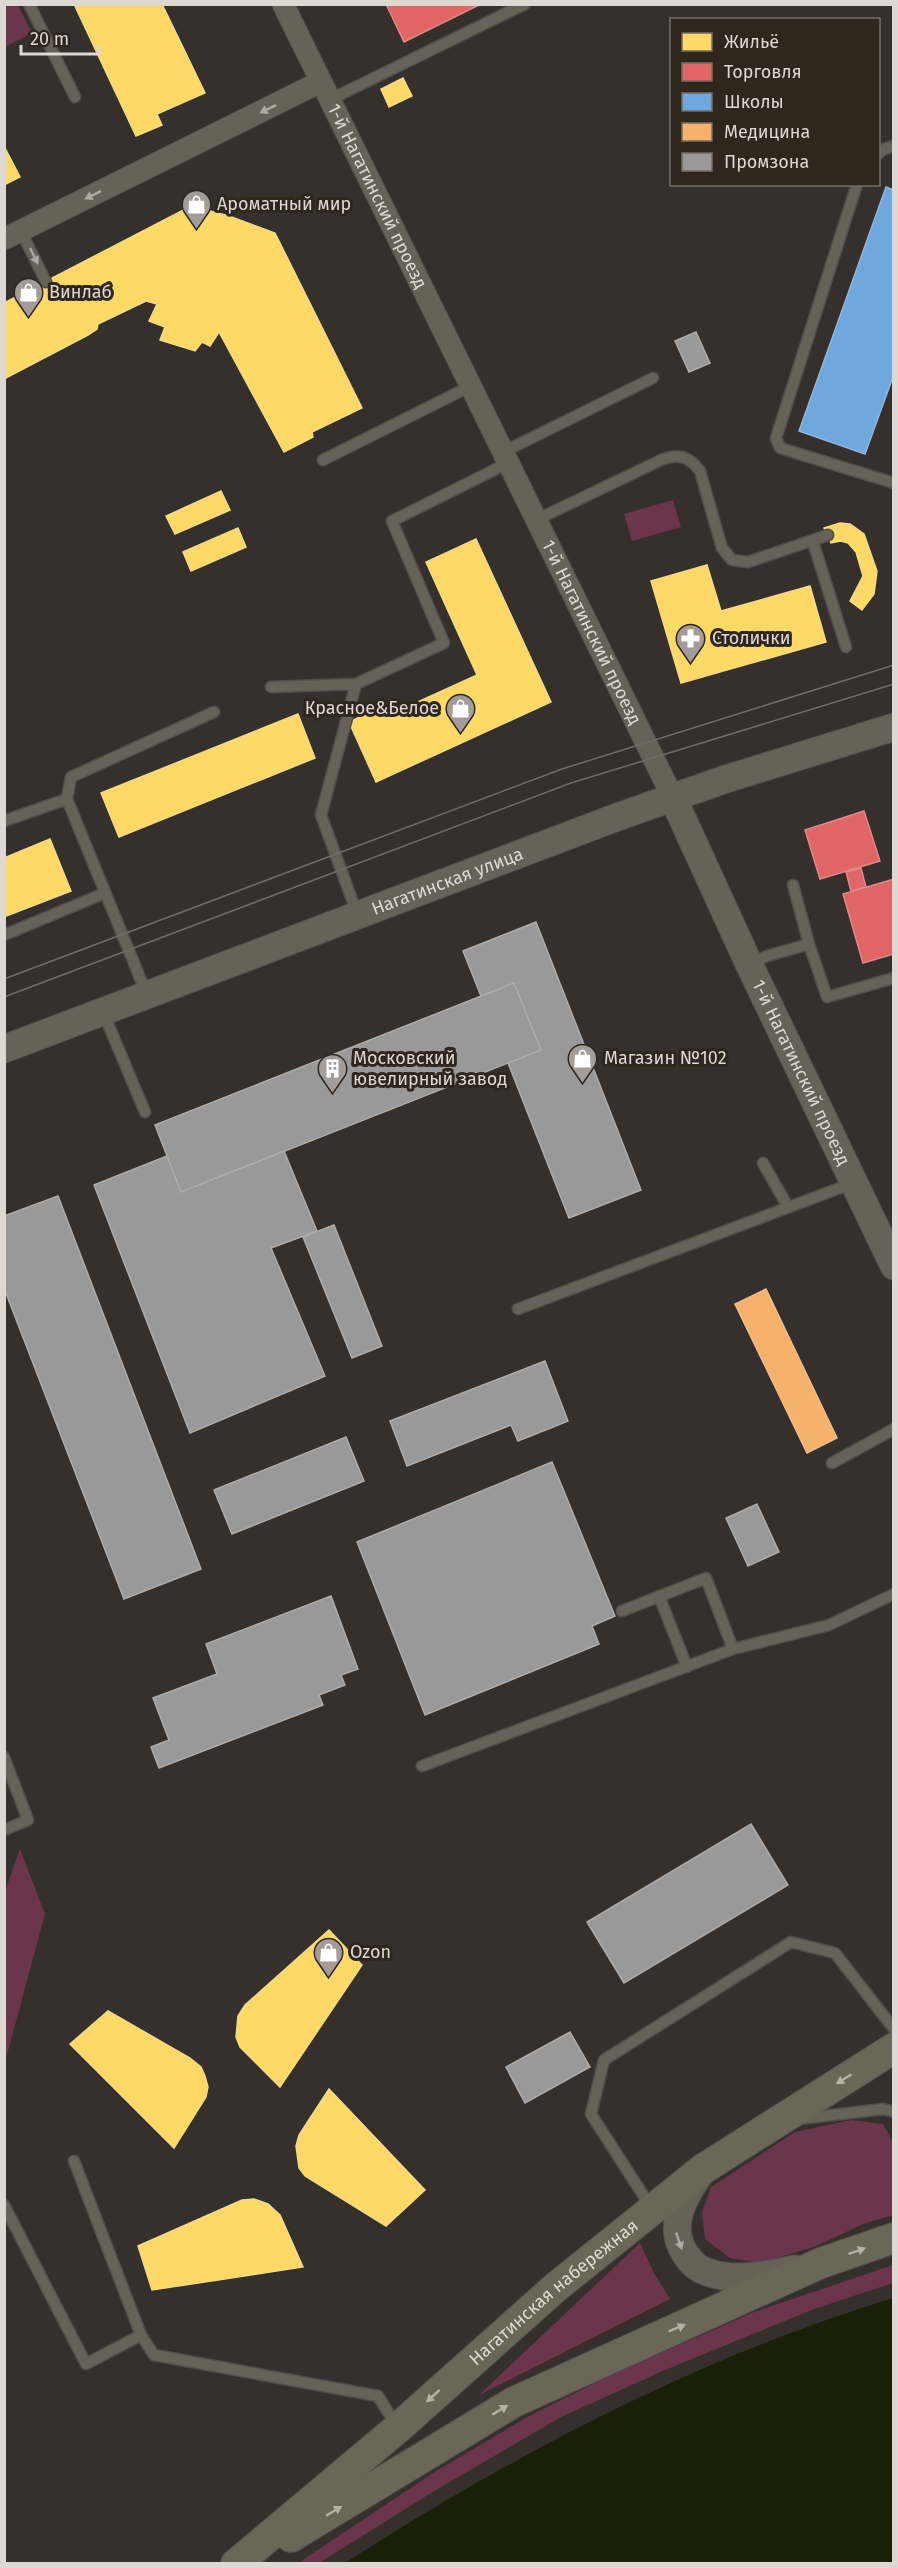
<svg xmlns="http://www.w3.org/2000/svg" width="898" height="2568" font-family="'Fira Sans',sans-serif">
  <rect width="100%" height="100%" fill="#35302c"/>
  <!-- green -->
  <path fill="#6b354b" d="M 5,4 L 18,5 L 32,33 L 5,47 Z
    M 673,500 L 681,527 L 632,541 L 624,514 Z
    M 20,1849 L 45,1914 L 5,2062 L 5,1891 Z
    M 851,2120 L 883,2124 L 893,2142 L 893,2215 L 863,2224 L 814,2247 L 760,2263 L 730,2258 L 705,2239 L 702,2213 L 711,2187 L 795,2132 Z
    M 640,2243 L 654,2273 L 670,2299 L 479,2395 Z
    M 893,2265 L 893,2283 L 814,2309 L 665,2370 L 561,2417 L 431,2493 L 319,2563 L 298,2563 L 433,2473 L 529,2416 L 611,2375 L 754,2312 Z"/>
  <!-- water -->
  <path fill="#1a2007" d="M 893,2298 L 893,2563 L 345,2563 C 516,2453 698,2358 893,2298 Z"/>
  <!-- homes -->
  <path fill="#ffd966" stroke="#f5d987" stroke-width="1.5" d="M 74,4 L 162,4 L 205,93 L 157,114 L 162,125 L 136,136 Z
    M 403,78 L 412,96 L 389,107 L 381,89 Z
    M 4,146 L 20,177 L 4,185 Z
    M 191,206 L 229,216 L 275,233 L 362,408 L 312,432 L 313,437 L 284,452 L 219,332 L 210,346 L 202,342 L 195,351 L 160,340 L 165,327 L 149,321 L 157,304 L 146,301 L 98,324 L 97,329 L 88,335 L 4,379 L 4,303 Z
    M 221,491 L 230,510 L 175,534 L 166,516 Z
    M 840,523 L 850,524 L 864,534 L 877,571 L 874,594 L 862,610 L 850,601 L 863,576 L 856,552 L 848,543 L 841,541 L 831,543 L 824,528 Z
    M 238,528 L 246,547 L 191,571 L 183,552 Z
    M 476,539 L 551,702 L 376,782 L 349,722 L 393,701 L 398,711 L 477,675 L 426,562 Z
    M 707,565 L 721,611 L 810,586 L 826,642 L 681,683 L 651,581 Z
    M 298,714 L 315,758 L 119,837 L 101,793 Z
    M 50,839 L 71,891 L 4,917 L 4,858 Z
    M 329,1930 L 362,1965 L 280,2087 L 240,2047 L 236,2037 L 238,2016 L 245,2005 Z
    M 108,2011 L 190,2058 L 201,2067 L 205,2076 L 208,2087 L 206,2097 L 174,2148 L 70,2044 Z
    M 329,2089 L 425,2190 L 386,2226 L 305,2176 L 299,2168 L 296,2146 L 299,2135 Z
    M 254,2199 L 268,2204 L 280,2215 L 303,2267 L 152,2290 L 138,2246 L 242,2200 Z"/>
  <!-- shops -->
  <path fill="#e06666" stroke="#df8887" stroke-width="1.5" d="M 386,4 L 481,4 L 404,42 Z
    M 864,811 L 880,861 L 820,879 L 805,830 Z
    M 861,868 L 866,887 L 851,891 L 846,872 Z
    M 894,879 L 894,954 L 863,963 L 843,894 Z"/>
  <!-- schools -->
  <path fill="#6fa8dc" stroke="#90b6d9" stroke-width="1.5" d="M 886,187 L 894,190 L 894,374 L 865,454 L 799,431 Z"/>
  <!-- health -->
  <path fill="#f6b26b" stroke="#efbd8a" stroke-width="1.5" d="M 766,1289 L 837,1438 L 807,1453 L 735,1304 Z"/>
  <!-- industry -->
  <path fill="#999" stroke="#aeacaa" stroke-width="1.5" d="M 696,332 L 710,363 L 689,372 L 675,341 Z
    M 536,922 L 641,1190 L 569,1218 L 508,1063 L 541,1050 L 514,983 L 481,996 L 463,951 Z
    M 514,983 L 541,1050 L 181,1192 L 155,1125 Z
    M 284,1151 L 317,1231 L 271,1248 L 325,1376 L 190,1433 L 94,1185 L 167,1156 L 181,1192 Z
    M 58,1196 L 201,1569 L 124,1599 L 4,1288 L 4,1216 Z
    M 334,1225 L 382,1346 L 352,1358 L 303,1237 Z
    M 545,1361 L 568,1421 L 518,1441 L 511,1425 L 407,1466 L 390,1421 Z
    M 346,1437 L 364,1481 L 232,1534 L 214,1490 Z
    M 552,1462 L 615,1616 L 592,1626 L 599,1644 L 425,1715 L 357,1542 Z
    M 757,1504 L 779,1552 L 748,1566 L 726,1518 Z
    M 331,1596 L 358,1669 L 341,1675 L 345,1685 L 319,1695 L 323,1705 L 159,1768 L 151,1747 L 169,1740 L 153,1698 L 217,1674 L 206,1644 Z
    M 751,1824 L 788,1885 L 624,1983 L 587,1922 Z
    M 570,2032 L 590,2067 L 525,2103 L 506,2067 Z"/>
  <g fill="none" stroke-linecap="round" stroke-linejoin="round">
    <defs>
      <path id="service" d="M 29,4 L 75,97
        M 329,100 L 525,4
        M 878,154 L 884,149 L 894,146
        M 857,184 L 776,438 L 780,448 L 894,483
        M 21,231 L 46,282
        M 503,452 L 653,378
        M 323,460 L 471,386
        M 536,520 L 661,460 C 678,453 689,456 700,471 L 722,548 L 732,560 L 748,562 L 828,535
        M 813,542 L 846,647
        M 356,684 L 321,815 L 358,916
        M 271,687 L 356,684 L 444,643 L 392,521 L 508,463
        M 67,799 L 71,777 L 214,712
        M 4,821 L 67,799 L 147,995
        M 4,935 L 105,893
        M 809,944 L 827,997 L 894,978
        M 749,964 L 767,956 L 809,944 L 793,885
        M 103,1012 L 145,1112
        M 763,1163 L 788,1207
        M 518,1309 L 853,1183
        M 832,1463 L 894,1429
        M 659,1596 L 687,1667
        M 622,1611 L 706,1578 L 733,1649
        M 4,1757 L 28,1820 L 4,1830
        M 422,1766 L 733,1649 L 829,1625 L 894,1594
        M 799,2119 L 883,2109 L 894,2112
        M 74,2161 L 141,2335 L 154,2355 L 378,2396 L 396,2425
        M 4,2205 L 86,2364 L 141,2335
        M 652,2209 L 591,2114 L 604,2060 L 791,1942 L 835,1953 L 894,2029"/>
      <g id="minor">
        <path id="s1" d="M 283,4 L 673,798"/>
        <path d="M 4,239 L 320,82"/>
      </g>
      <g id="tertiary">
        <path id="s2" d="M 673,798 L 749,964 L 894,1266"/>
        <path id="s3" d="M 4,1049 L 620,816 L 726,779 L 894,727"/>
        <path d="M 699,2175 C 682,2200 667,2228 686,2255 C 691,2263 698,2269 707,2272 C 734,2282 768,2275 795,2269"/>
      </g>
      <g id="secondary">
        <path d="M 291,2537 L 514,2402 L 821,2263 L 894,2238"/>
        <path id="s4" d="M 236,2564 L 398,2428 L 556,2287 L 703,2169 L 894,2048"/>
      </g>
    </defs>
    <!-- service casing -->
    <use href="#service" stroke="#534e4b" stroke-width="13"/>
    <!-- minor casing -->
    <use href="#minor" stroke="#534e4b" stroke-width="23"/>
    <!-- tertiary casing -->
    <use href="#tertiary" stroke="#534e4b" stroke-width="29"/>
    <!-- secondary casing -->
    <use href="#secondary" stroke="#534e4b" stroke-width="32"/>
    <!-- service -->
    <use href="#service" stroke="#666258" stroke-width="10"/>
    <!-- minor -->
    <use href="#minor" stroke="#666258" stroke-width="21"/>
    <!-- tertiary -->
    <use href="#tertiary" stroke="#666258" stroke-width="27"/>
    <!-- secondary -->
    <use href="#secondary" stroke="#6b6657" stroke-width="30"/>
    <!-- tram -->
    <path stroke="#706c65" stroke-width="1.5" d="M 4,979 L 562,769 L 894,665
      M 4,997 L 571,783 L 894,684"/>
  </g>
  <!-- one-way arrows -->
  <defs><path id="oneway-solid" d="M-6-.8H1V-3.2L6.5 0L1 3.2V.8H-6Z" transform="scale(1.5)"/></defs>
  <g fill="#aea9a2">
    <use href="#oneway-solid" transform="translate(268 109) rotate(154)"/>
    <use href="#oneway-solid" transform="translate(93 195) rotate(154)"/>
    <use href="#oneway-solid" transform="translate(34 256) rotate(64)"/>
    <use href="#oneway-solid" transform="translate(679 2241) rotate(71)"/>
  </g>
  <g fill="#b6b0a8">
    <use href="#oneway-solid" transform="translate(844 2079) rotate(148)"/>
    <use href="#oneway-solid" transform="translate(857 2251) rotate(-19)"/>
    <use href="#oneway-solid" transform="translate(677 2328) rotate(-22)"/>
    <use href="#oneway-solid" transform="translate(433 2396) rotate(138)"/>
    <use href="#oneway-solid" transform="translate(500 2410) rotate(-31)"/>
    <use href="#oneway-solid" transform="translate(334 2511) rotate(-31)"/>
  </g>
  <!-- icons -->
  <defs>
    <symbol id="shop-pin" viewBox="-11 -11 22 30"><path d="M0 17L-7.5 6A9.5 9.5 0 1 1 7.5 6Z" fill="#a39d99" stroke="#2f261e"/><path d="M-5-2.5h2.3a2.7 3.5 0 0 1 5.4 0H5L5.5 6h-11ZM-1.5-2.5h3a1.5 2.3 0 0 0-3 0Z" fill="#fff"/></symbol>
    <symbol id="pharmacy-pin" viewBox="-11 -11 22 30"><path d="M0 17L-7.5 6A9.5 9.5 0 1 1 7.5 6Z" fill="#a39d99" stroke="#2f261e"/><path d="M-2-6h4v4h4v4h-4v4h-4v-4h-4v-4h4Z" fill="#fff"/></symbol>
    <symbol id="building-pin" viewBox="-11 -11 22 30"><path d="M0 17L-7.5 6A9.5 9.5 0 1 1 7.5 6Z" fill="#a39d99" stroke="#2f261e"/><path d="M-4-6H4V6H1V3H-1V6H-4ZM-2.5-4.3h1.7v1.8h-1.7ZM.8-4.3h1.7v1.8H.8ZM-2.5-1h1.7V.8h-1.7ZM.8-1h1.7V.8H.8Z" fill="#fff"/></symbol>
  </defs>
  <g fill-rule="evenodd">
    <use href="#shop-pin" x="180" y="188" width="33" height="45"/>
    <use href="#shop-pin" x="12" y="276" width="33" height="45"/>
    <use href="#pharmacy-pin" x="674" y="622" width="33" height="45"/>
    <use href="#shop-pin" x="444" y="692" width="33" height="45"/>
    <use href="#shop-pin" x="566" y="1042" width="33" height="45"/>
    <use href="#building-pin" x="316" y="1052" width="33" height="45"/>
    <use href="#shop-pin" x="312" y="1936" width="33" height="45"/>
  </g>
  <g text-anchor="middle" stroke-width="6" stroke-linejoin="round" paint-order="stroke">
    <!-- street labels -->
    <g font-size="18" fill="#ded8d3" stroke="#2f261e">
      <text dy="6" stroke="none"><textPath href="#s1" startOffset="214">1-й Нагатинский проезд</textPath></text>
      <text dy="6" stroke="none"><textPath href="#s1" startOffset="700">1-й Нагатинский проезд</textPath></text>
      <text dy="6" stroke="none"><textPath href="#s3" startOffset="474">Нагатинская улица</textPath></text>
      <text dy="6" stroke="none"><textPath href="#s2" startOffset="303">1-й Нагатинский проезд</textPath></text>
      <text dy="6" stroke="none"><textPath href="#s4" startOffset="418">Нагатинская набережная</textPath></text>
    </g>
    <!-- poi labels -->
    <g font-size="18" fill="#ded8d3" stroke="#2f261e" text-anchor="start">
      <text x="217" y="210">Ароматный мир</text>
      <text x="49" y="298">Винлаб</text>
      <text x="712" y="644">Столички</text>
      <text x="439" y="714" text-anchor="end">Красное&amp;Белое</text>
      <text x="353" y="1064">Московский<tspan x="353" dy="21">ювелирный завод</tspan></text>
      <text x="604" y="1064">Магазин №102</text>
      <text x="350" y="1958">Ozon</text>
    </g>
  </g>
  <!-- border -->
  <rect width="898" height="2568" fill="none" stroke="#ded8d3" stroke-width="12"/>
  <!-- legend -->
  <rect x="670" y="18" width="210" height="168" fill="#2f261e" stroke="#756d66" stroke-width="1.5"/>
  <rect x="682" y="33" width="30" height="18" fill="#ffd966" stroke="#756d66" stroke-width="1.5"/>
  <text x="724" y="48" font-size="18" fill="#ded8d3">Жильё</text>
  <rect x="682" y="63" width="30" height="18" fill="#e06666" stroke="#756d66" stroke-width="1.5"/>
  <text x="724" y="78" font-size="18" fill="#ded8d3">Торговля</text>
  <rect x="682" y="93" width="30" height="18" fill="#6fa8dc" stroke="#756d66" stroke-width="1.5"/>
  <text x="724" y="108" font-size="18" fill="#ded8d3">Школы</text>
  <rect x="682" y="123" width="30" height="18" fill="#f6b26b" stroke="#756d66" stroke-width="1.5"/>
  <text x="724" y="138" font-size="18" fill="#ded8d3">Медицина</text>
  <rect x="682" y="153" width="30" height="18" fill="#999999" stroke="#756d66" stroke-width="1.5"/>
  <text x="724" y="168" font-size="18" fill="#ded8d3">Промзона</text>
  <!-- scale -->
  <path d="M21 45v9h78v-9" fill="none" stroke="#ded8d3" stroke-width="3"/>
  <text x="30" y="45" font-size="18" fill="#ded8d3" stroke="#2f261e" stroke-width="4.5" paint-order="stroke">20 m</text>
</svg>
